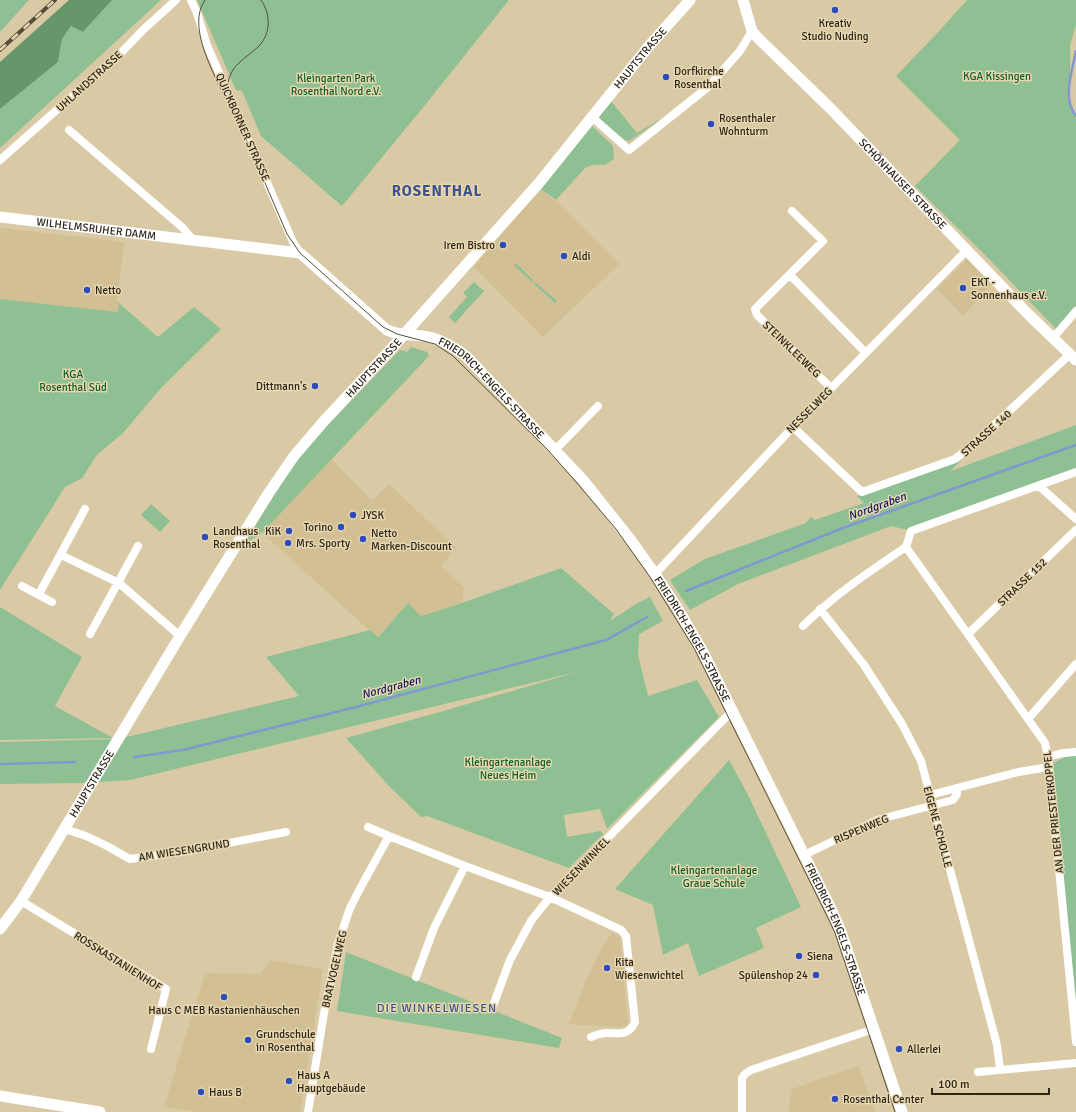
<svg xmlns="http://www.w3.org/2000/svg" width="1076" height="1112" font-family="Signika,sans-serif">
  <rect width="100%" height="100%" fill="#d9c9a4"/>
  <!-- built -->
  <path fill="#d2bf93" d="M 539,188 L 560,205 L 619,264 L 543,337 L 474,267 Z
    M 1,228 L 124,242 L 117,301 L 119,303 L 118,312 L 0,300 L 0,240 Z
    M 967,259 L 992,284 L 963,316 L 937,289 Z
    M 331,459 L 372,501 L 389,484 L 456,548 L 441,566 L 464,587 L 462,603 L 421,616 L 408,603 L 377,637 L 262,533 Z
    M 613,932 L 620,938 L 628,1023 L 626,1026 L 623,1027 L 569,1024 L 583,987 L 601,949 Z
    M 271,960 L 323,969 L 300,1112 L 199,1112 L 164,1107 L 205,973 L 260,974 Z
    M 859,1066 L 875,1112 L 788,1112 L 792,1089 Z"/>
  <!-- green -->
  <path fill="#8fc094" d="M 0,0 L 29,0 L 0,32 Z
    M 112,0 L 161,0 L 0,148 L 0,109 L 58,62 L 62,39 L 71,26 L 83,32 Z
    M 197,0 L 509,0 L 421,110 L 342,206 L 261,136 L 242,91 L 236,90 Z
    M 967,0 L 1076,0 L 1076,25 L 1070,45 L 1070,107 L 1076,119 L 1076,306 L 1056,329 L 989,259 L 915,186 L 960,140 L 896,76 L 941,29 Z
    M 611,101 L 637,133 L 668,115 L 629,141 L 625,140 L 599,119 L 599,115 Z
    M 592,126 L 613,146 L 614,159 L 605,165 C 598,164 592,164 585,168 L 556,200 L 539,188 Z
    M 516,263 L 533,280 L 532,282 L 514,265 Z
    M 474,282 L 484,291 L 455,323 L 449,317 L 467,297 L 463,293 Z
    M 535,282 L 557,301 L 555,303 L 534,284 Z
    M 0,299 L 118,312 L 119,303 L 158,337 L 194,307 L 221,329 L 161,388 L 123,433 L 97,455 L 82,478 L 65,487 L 0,590 Z
    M 411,347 L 427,352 L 429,356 L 262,533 L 244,544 L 295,462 L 325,428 L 400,350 L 407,352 Z
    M 1076,425 L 1076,470 L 908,530 L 891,526 L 738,584 L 690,610 L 670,580 L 705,559 L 806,523 L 811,517 L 815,520 L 864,503 L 857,496 L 962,459 L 951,471 Z
    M 151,504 L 170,521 L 160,532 L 141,515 Z
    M 561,568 L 614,614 L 610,621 L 636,604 L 650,597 L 663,621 L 639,634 L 638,655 L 648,696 L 697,680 L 719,717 L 607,829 L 600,809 L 564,815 L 567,837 L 601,831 L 603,834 L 569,868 L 427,816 L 421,817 L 388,785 L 346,738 L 440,712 L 577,672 L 130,780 L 82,783 L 0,784 L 0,742 L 118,739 L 299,696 L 266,657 L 370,630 L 378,637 L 408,603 L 421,616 L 462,603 Z
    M 0,607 L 82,657 L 55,706 L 113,738 L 0,740 Z
    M 1076,755 L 1076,1008 L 1052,764 L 1065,757 Z
    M 729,760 L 748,795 L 801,907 L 756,928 L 764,948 L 699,976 L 688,943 L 663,955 L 653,905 L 615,889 Z
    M 346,952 L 562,1038 L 559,1048 L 337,1011 Z"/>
  <!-- forest -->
  <path fill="#65976a" d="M 69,0 L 112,0 L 83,32 L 71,26 L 62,39 L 58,62 L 0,109 L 0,62 Z"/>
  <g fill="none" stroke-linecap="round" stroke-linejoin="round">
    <!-- stream -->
    <path stroke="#8198cf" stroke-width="2.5" d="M 1076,51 C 1072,71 1062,99 1076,116
      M 686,591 L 843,528 L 1076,445
      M 134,757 L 183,750 L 356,707 L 606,640 L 647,617
      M 0,764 L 75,762"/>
    <!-- street -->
    <path stroke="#fff" stroke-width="8" d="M 191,0 L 197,13 L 207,45 L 293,242 L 300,253
      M 592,117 L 629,150 L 708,87 L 740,51 L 752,31
      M 69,130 L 183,228 L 193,240
      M 0,160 L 120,54 L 144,29 L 176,0
      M 792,211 L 823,241 L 755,309 L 757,315 L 831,388
      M 790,275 L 866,353
      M 1053,338 L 1076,311
      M 793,427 L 862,492 L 955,459 L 973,445 L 1070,354
      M 555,450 L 598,406
      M 1076,472 L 911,531 L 906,547 L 1045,743 L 1048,757 L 1076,1042
      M 1039,486 L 1076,519
      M 61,555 L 119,583 L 180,636
      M 655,574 L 793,427 L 967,250
      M 22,586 L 52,602
      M 39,594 L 85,509
      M 820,609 L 864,665 L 902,724 L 921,761 L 997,1045 L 1000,1070
      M 803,626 C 834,595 870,571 906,547
      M 90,634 L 138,546
      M 968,634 L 1076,530
      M 1028,719 L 1076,664
      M 1048,757 L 1063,753 L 1076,752
      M 930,795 L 1018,772 L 1049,767
      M 368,827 L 389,836 L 465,866 L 550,897 L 621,930 L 626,936 L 635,1022 C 629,1036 619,1033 607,1033 C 601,1033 596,1035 591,1037
      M 65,829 L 86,836 L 107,846 L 130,859 L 187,851 L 286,832
      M 804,855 L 877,820 L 953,800 L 957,794 L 957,788
      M 21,901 L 166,989 L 151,1049
      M 416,977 L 434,928 L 465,866
      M 493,1006 L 510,960 L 531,921 L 550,897 L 732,711
      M 978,1072 L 1076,1063
      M 308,1112 L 324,1013 L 338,943 L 350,908 L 363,883 L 389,836
      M 742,1112 L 742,1078 L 745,1074 L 751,1070 L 874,1029"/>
    <!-- secondary -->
    <g stroke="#fff" stroke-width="11">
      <path id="s1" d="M 743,0 L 752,31 L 756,36 L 830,108 L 1029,315 L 1076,360"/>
      <path id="s2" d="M 0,217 L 300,253 L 387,330 C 399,336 410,334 423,336 C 440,338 454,347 467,357 L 583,480 L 630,539 L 655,574 L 678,609 L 703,652 L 833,913 L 841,932 L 902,1112"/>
      <path id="s3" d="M 0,929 L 21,901 L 180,636 L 268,494 L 294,456 L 324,421 L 392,348 L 539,183 L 649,46 L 690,0"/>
      <path d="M 0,1096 L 100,1112"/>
    </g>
    <!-- tram -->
    <path stroke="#574e3a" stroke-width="1" d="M 205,0 C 186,26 214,73 226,100
      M 261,0 C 271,14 271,33 259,46 C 253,52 246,56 240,62 C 227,73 225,89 231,104 L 287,234 L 300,253 L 383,327 L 397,334 L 435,344 L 453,356 L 547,449 L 577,483 L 616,529 L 650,577 L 694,648 L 829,920 L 835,933 L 895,1112"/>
    <defs>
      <path id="rail" d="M 0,50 L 55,0"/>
    </defs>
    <!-- rail casing -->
    <use href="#rail" stroke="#574e3a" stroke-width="4"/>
    <!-- rail -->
    <use href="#rail" stroke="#e6d6b1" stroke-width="2.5" stroke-dasharray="8" stroke-linecap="butt"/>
  </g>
  <!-- markers -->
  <g fill="#2d4cbc" stroke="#e6d6b1" stroke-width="1.5">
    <circle cx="835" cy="10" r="4"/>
    <circle cx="666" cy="77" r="4"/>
    <circle cx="711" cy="124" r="4"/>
    <circle cx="503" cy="245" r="4"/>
    <circle cx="564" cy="256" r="4"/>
    <circle cx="963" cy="288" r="4"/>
    <circle cx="87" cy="290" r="4"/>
    <circle cx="315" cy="386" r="4"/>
    <circle cx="353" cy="515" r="4"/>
    <circle cx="341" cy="527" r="4"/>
    <circle cx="289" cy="531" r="4"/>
    <circle cx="205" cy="537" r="4"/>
    <circle cx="363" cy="539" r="4"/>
    <circle cx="288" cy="543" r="4"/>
    <circle cx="799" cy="956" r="4"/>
    <circle cx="607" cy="968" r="4"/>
    <circle cx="816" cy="975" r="4"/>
    <circle cx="224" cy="997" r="4"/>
    <circle cx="248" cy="1040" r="4"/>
    <circle cx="899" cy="1049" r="4"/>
    <circle cx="289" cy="1081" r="4"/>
    <circle cx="201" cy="1092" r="4"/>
    <circle cx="835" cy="1099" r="4"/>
  </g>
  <g text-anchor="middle" stroke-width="3" stroke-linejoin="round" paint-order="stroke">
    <!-- poi labels -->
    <g font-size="11" fill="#2c2517" stroke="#e6d6b1" text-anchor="start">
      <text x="835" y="27" text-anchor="middle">Kreativ<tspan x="835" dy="13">Studio Nuding</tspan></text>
      <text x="674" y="75">Dorfkirche<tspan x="674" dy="13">Rosenthal</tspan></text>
      <text x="719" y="122">Rosenthaler<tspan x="719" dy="13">Wohnturm</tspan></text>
      <text x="495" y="249" text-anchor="end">Irem Bistro</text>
      <text x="572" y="260">Aldi</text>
      <text x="971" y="286">EKT -<tspan x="971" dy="13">Sonnenhaus e.V.</tspan></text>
      <text x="95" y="294">Netto</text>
      <text x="307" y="390" text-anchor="end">Dittmann's</text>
      <text x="361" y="519">JYSK</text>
      <text x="333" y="531" text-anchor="end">Torino</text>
      <text x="213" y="535">Landhaus<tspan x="213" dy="13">Rosenthal</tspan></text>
      <text x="281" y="535" text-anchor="end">KiK</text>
      <text x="371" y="537">Netto<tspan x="371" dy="13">Marken-Discount</tspan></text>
      <text x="296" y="547">Mrs. Sporty</text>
      <text x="807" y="960">Siena</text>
      <text x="615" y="966">Kita<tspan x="615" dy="13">Wiesenwichtel</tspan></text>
      <text x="808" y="979" text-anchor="end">Spülenshop 24</text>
      <text x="224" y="1014" text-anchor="middle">Haus C MEB Kastanienhäuschen</text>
      <text x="256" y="1038">Grundschule<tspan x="256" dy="13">in Rosenthal</tspan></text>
      <text x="907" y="1053">Allerlei</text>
      <text x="297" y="1079">Haus A<tspan x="297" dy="13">Hauptgebäude</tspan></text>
      <text x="209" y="1096">Haus B</text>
      <text x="843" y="1103">Rosenthal Center</text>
    </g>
    <!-- street labels -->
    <g font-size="11" fill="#2c2517" stroke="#e6d6b1">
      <text dy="4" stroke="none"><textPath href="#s3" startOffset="1085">HAUPTSTRASSE</textPath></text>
      <text transform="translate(89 81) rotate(-42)" y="4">UHLANDSTRASSE</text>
      <text transform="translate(243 127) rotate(66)" y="4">QUICKBORNER STRASSE</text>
      <text dy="4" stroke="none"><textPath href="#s1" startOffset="247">SCHÖNHAUSER STRASSE</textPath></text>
      <text dy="4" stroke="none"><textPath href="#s2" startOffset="97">WILHELMSRUHER DAMM</textPath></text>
      <text transform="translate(792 349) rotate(44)" y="4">STEINKLEEWEG</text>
      <text dy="4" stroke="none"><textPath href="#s3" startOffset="676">HAUPTSTRASSE</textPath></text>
      <text dy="4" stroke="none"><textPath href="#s2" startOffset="543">FRIEDRICH-ENGELS-STRASSE</textPath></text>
      <text transform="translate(809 410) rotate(-45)" y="4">NESSELWEG</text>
      <text transform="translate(986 433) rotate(-42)" y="4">STRASSE 140</text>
      <text transform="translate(1022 582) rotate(-44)" y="4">STRASSE 152</text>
      <text dy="4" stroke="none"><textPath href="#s2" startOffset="867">FRIEDRICH-ENGELS-STRASSE</textPath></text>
      <text dy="4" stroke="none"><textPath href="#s3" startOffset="172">HAUPTSTRASSE</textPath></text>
      <text transform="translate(1053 812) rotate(-96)" y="4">AN DER PRIESTERKOPPEL</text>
      <text transform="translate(938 827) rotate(75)" y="4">EIGENE SCHOLLE</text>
      <text transform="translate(861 829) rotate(-23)" y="4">RISPENWEG</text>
      <text transform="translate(184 850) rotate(-9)" y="4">AM WIESENGRUND</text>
      <text transform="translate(581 866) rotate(-46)" y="4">WIESENWINKEL</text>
      <text dy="4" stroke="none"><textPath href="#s2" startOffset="1191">FRIEDRICH-ENGELS-STRASSE</textPath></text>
      <text transform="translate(118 961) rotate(32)" y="4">ROSSKASTANIENHOF</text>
      <text transform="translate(334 969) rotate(-77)" y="4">BRATVOGELWEG</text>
    </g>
    <!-- park labels -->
    <g font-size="11" fill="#0f5e24" stroke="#e6d6b1">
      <text x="997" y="80">KGA Kissingen</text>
      <text x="336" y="82">Kleingarten Park<tspan x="336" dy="13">Rosenthal Nord e.V.</tspan></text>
      <text x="73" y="378">KGA<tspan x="73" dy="13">Rosenthal Süd</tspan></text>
      <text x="508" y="766">Kleingartenanlage<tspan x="508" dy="13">Neues Heim</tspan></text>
      <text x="714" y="874">Kleingartenanlage<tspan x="714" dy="13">Graue Schule</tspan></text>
    </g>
    <!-- water labels -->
    <g font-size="12" font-style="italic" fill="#112162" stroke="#e6d6b1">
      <text transform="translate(877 506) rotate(-20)" y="4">Nordgraben</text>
      <text transform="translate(391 687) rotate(-15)" y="4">Nordgraben</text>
    </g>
    <!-- neighbourhood labels -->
    <g font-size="12" letter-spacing="1" fill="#3d538d" stroke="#e6d6b1">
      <text x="437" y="1012">DIE WINKELWIESEN</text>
    </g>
    <!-- district labels -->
    <g font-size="15" font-weight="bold" letter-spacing="1" fill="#3d538d" stroke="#e6d6b1">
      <text x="437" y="196">ROSENTHAL</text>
    </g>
  </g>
  <!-- scale -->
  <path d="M932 1088v6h117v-6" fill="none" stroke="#2c2517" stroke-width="2"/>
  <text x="938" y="1088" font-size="12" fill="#2c2517" stroke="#e6d6b1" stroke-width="3" paint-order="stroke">100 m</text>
</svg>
